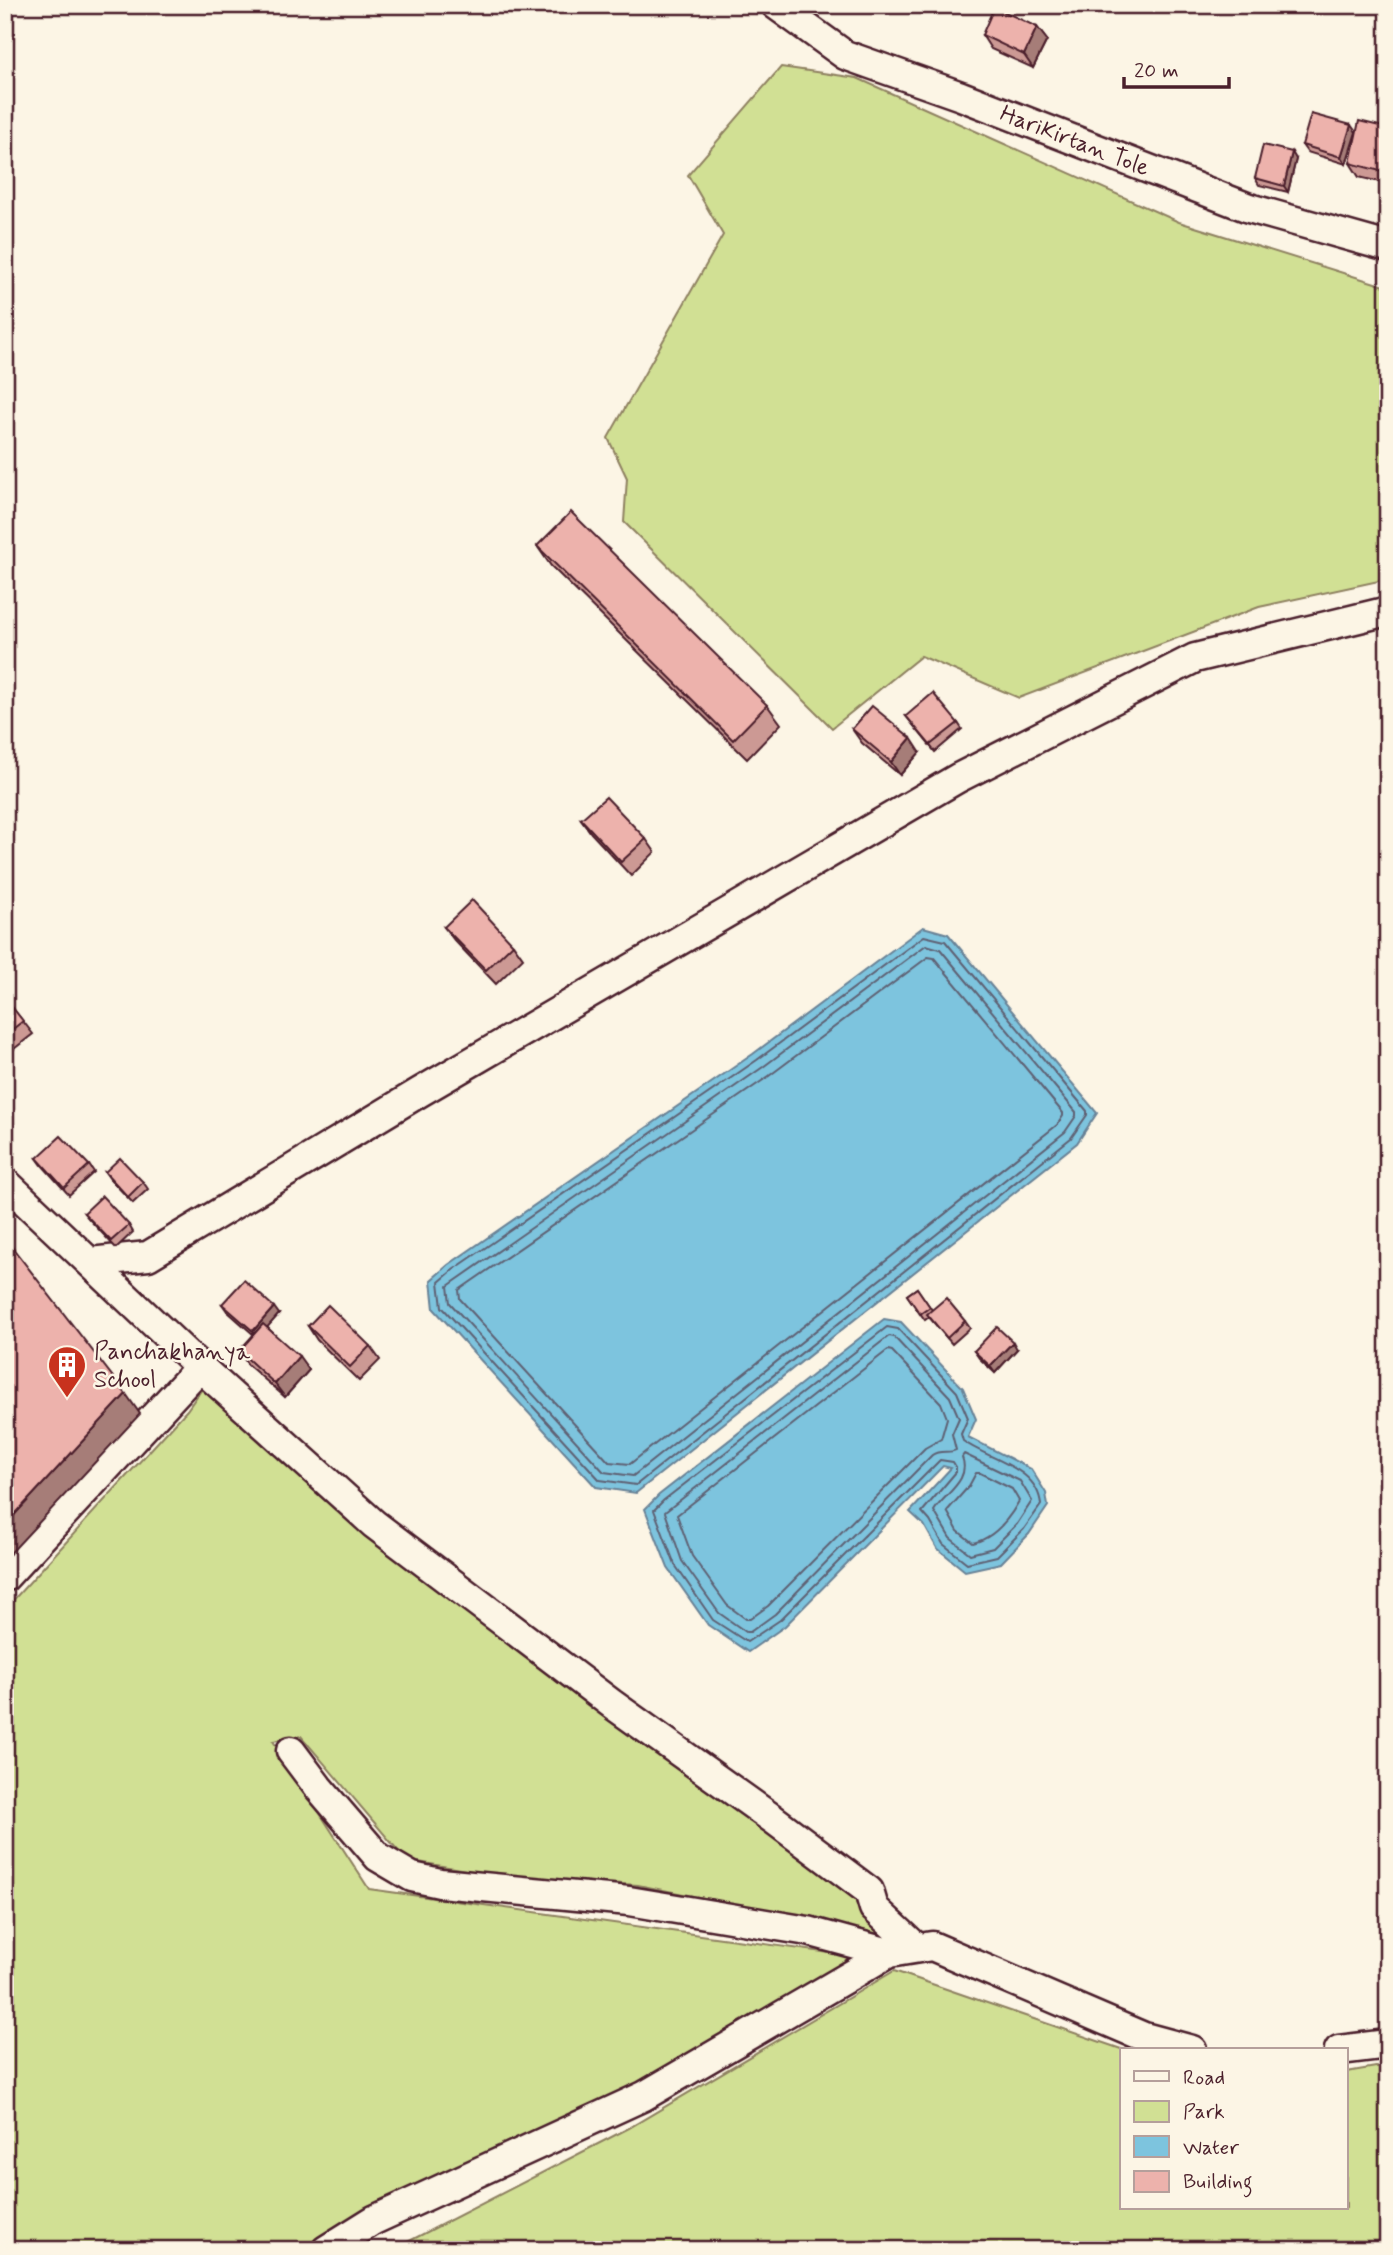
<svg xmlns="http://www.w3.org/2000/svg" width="1393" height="2255" font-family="Mynerve,sans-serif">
  <rect width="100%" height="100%" fill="#fcf5e5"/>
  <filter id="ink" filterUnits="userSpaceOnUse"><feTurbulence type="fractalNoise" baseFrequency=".0143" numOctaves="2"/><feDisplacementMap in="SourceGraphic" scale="14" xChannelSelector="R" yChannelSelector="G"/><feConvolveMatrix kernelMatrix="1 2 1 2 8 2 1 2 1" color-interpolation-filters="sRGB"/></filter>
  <g filter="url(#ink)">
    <!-- green -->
    <path fill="#d1e094" stroke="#8e8060" stroke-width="2" d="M 781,67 L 857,78 L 1179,222 L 1388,287 L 1388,579 L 1259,607 L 1019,698 L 921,656 L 832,728 L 624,522 L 627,478 L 608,438 L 723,235 L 688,175 Z
      M 202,1389 L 351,1522 L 603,1714 L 857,1895 L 856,1903 L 889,1938 L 823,1922 L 638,1885 L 502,1876 L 406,1860 L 301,1736 L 273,1741 L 369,1889 L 859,1957 L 648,2083 L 370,2208 L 304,2250 L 5,2250 L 5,1609 L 187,1410 Z
      M 894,1971 L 1124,2050 L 1122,2050 L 1122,2208 L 1346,2208 L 1346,2072 L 1388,2065 L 1388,2250 L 392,2250 L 629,2128 Z"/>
    <!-- water -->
    <path fill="#7dc4de" stroke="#698296" stroke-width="2" d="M 923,927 L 948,934 L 1097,1113 L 1077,1143 L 636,1493 L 596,1487 L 434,1309 L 431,1280 L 448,1265 L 753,1054 Z
      M 884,1319 L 901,1322 L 963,1388 L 976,1419 L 968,1437 L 1031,1469 L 1046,1493 L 1048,1506 L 1029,1534 L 1001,1563 L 965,1571 L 937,1548 L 924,1525 L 910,1512 L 951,1468 L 943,1466 L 785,1626 L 748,1652 L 708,1625 L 668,1568 L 645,1509 L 659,1495 Z"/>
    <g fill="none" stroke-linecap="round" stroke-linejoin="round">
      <!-- shore -->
      <path stroke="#5e6173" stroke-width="2" d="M 924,936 L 945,941 L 1087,1111 L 1087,1115 L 1071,1138 L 636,1485 L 600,1480 L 442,1307 L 439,1282 L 453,1270 L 757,1060 Z
        M 926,945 L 940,949 L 1076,1112 L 1076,1116 L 1065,1132 L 633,1476 L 604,1472 L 450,1303 L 448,1286 L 763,1067 Z
        M 928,957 L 934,958 L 1063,1113 L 1063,1116 L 1057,1125 L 630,1464 L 609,1462 L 460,1299 L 459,1290 L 769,1076 Z
        M 887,1327 L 898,1329 L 957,1392 L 968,1418 L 961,1434 L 963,1441 C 989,1460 1038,1467 1041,1505 L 1024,1529 L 997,1556 L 967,1563 L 943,1544 L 930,1521 L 922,1512 L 956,1472 L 956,1467 L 953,1462 L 940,1460 L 780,1620 L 747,1642 L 713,1620 L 675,1565 L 654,1510 L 664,1500 Z
        M 889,1336 L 894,1337 L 950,1397 L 959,1418 L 952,1434 L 956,1450 C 949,1454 940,1449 932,1455 L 775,1614 L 750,1632 L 746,1632 L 719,1613 L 682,1561 L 665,1512 Z
        M 888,1350 L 892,1351 L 941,1403 L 947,1418 L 941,1439 L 925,1448 L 768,1606 L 750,1619 L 746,1619 L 727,1605 L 692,1556 L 677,1515 Z
        M 964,1454 L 1020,1481 L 1032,1501 L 1017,1524 L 993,1548 L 970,1554 L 950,1538 L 934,1511 C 945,1493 971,1481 962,1457 Z
        M 976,1473 L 980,1473 L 1012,1489 L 1019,1501 C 1009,1519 994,1538 973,1543 L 958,1531 L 947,1511 L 969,1486 Z"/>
      <defs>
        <path id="minor" d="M 776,5 L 845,55 L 961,96 L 1249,208 L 1388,247
          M 5,1182 L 200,1367 L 374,1524 L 612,1704 L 773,1819 L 869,1891 L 874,1908 L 917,1948
          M 90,1262 L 148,1256 L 420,1092 L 958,778 L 1195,658 L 1388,611
          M 5,1577 L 200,1367
          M 291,1751 L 318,1787 L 378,1857 L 412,1877 L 440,1883 L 629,1901 L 808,1931 L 889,1953
          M 1339,2050 L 1388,2044
          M 326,2250 L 374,2220 L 644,2096 L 889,1953 L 932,1946 L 1144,2037 L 1192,2050"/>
      </defs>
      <!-- minor casing -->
      <use href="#minor" stroke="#4a1f2b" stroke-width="33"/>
      <!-- minor -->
      <use href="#minor" stroke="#fcf5e5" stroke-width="28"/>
    </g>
    <!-- wall -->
    <path fill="#cc9994" stroke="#4a1f2b" stroke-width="2" d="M 1037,27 L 1047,40 L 1033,68 L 991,49 L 982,35 Z
      M 1388,128 L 1388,184 L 1359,177 L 1350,163 Z
      M 1356,132 L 1346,164 L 1307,152 L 1302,145 Z
      M 1296,159 L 1288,192 L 1259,185 L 1255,178 Z
      M 537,546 L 767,705 L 781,724 L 747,759 L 551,566 Z
      M 906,716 L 958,723 L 962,729 L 935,752 Z
      M 852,729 L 920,752 L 900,775 L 862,743 Z
      M 581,819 L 646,839 L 655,852 L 631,876 L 591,833 Z
      M 444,927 L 513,944 L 523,958 L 496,984 L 454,940 Z
      M 5,998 L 33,1034 L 5,1056 Z
      M 37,1158 L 89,1165 L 94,1172 L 69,1195 L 42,1165 Z
      M 105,1172 L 143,1182 L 148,1189 L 133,1203 L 110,1179 Z
      M 84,1213 L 129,1225 L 133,1232 L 116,1248 L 89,1219 Z
      M 917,1288 L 932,1310 L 965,1321 L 970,1328 L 952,1344 L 929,1317 L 925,1320 L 907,1295 Z
      M 222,1304 L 279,1314 L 267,1327 L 309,1370 L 285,1397 L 248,1365 L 239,1351 L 254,1335 L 227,1311 Z
      M 308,1326 L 370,1346 L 380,1360 L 359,1381 L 317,1340 Z
      M 1017,1349 L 995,1373 L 979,1358 L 974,1351 Z"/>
    <!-- shaded-wall -->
    <path fill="#a67d78" stroke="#4a1f2b" stroke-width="2" d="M 1037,27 L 1047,40 L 1033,68 L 1024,55 Z
      M 1351,125 L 1356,132 L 1346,164 L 1341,157 Z
      M 1292,152 L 1296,159 L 1288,192 L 1284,186 Z
      M 911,738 L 920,752 L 900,775 L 891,762 Z
      M 274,1307 L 279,1314 L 258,1338 L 253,1331 Z
      M 1013,1342 L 1017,1349 L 995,1373 L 990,1366 Z
      M 299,1356 L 309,1370 L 285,1397 L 275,1384 Z
      M 126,1394 L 140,1414 L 5,1559 L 5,1525 Z"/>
    <!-- building -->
    <path fill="#edb2ac" stroke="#4a1f2b" stroke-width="2" d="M 994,7 L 1037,27 L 1024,55 L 982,35 Z
      M 1311,114 L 1351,125 L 1341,157 L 1302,145 Z
      M 1359,121 L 1388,128 L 1388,173 L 1350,163 Z
      M 1263,145 L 1292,152 L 1284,186 L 1255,178 Z
      M 571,512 L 767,705 L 733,740 L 537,546 Z
      M 933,693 L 958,723 L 930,745 L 906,716 Z
      M 872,706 L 911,738 L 891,762 L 852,729 Z
      M 606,797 L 646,839 L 621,862 L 581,819 Z
      M 472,900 L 513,944 L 486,970 L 444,927 Z
      M 5,998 L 23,1021 L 5,1035 Z
      M 61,1136 L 89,1165 L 64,1188 L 37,1158 Z
      M 120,1158 L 143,1182 L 128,1197 L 105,1172 Z
      M 102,1196 L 129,1225 L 111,1241 L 84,1213 Z
      M 5,1238 L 126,1394 L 5,1525 Z
      M 244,1280 L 274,1307 L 253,1331 L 222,1304 Z
      M 917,1288 L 930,1307 L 920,1314 L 907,1295 Z
      M 946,1298 L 965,1321 L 947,1338 L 927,1314 Z
      M 328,1305 L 370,1346 L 350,1367 L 308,1326 Z
      M 263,1324 L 299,1356 L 275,1384 L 239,1351 Z
      M 997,1327 L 1013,1342 L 990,1366 L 974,1351 Z"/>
  </g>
  <!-- icons -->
  <defs>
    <symbol id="building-pin" viewBox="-11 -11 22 30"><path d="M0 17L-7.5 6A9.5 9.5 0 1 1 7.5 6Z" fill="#c8321e" stroke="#fcf5e5"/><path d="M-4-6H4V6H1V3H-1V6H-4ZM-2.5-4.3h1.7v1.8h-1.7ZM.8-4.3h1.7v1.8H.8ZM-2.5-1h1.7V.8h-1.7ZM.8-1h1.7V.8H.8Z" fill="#fff"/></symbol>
  </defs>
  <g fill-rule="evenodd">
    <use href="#building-pin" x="45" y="1343" width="44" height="60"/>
  </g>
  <g text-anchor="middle" stroke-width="5" stroke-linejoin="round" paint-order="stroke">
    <!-- street labels -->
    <g font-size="24" fill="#4a1f2b" stroke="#fcf5e5">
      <text transform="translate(1075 140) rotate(21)" y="8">HariKirtan Tole</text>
    </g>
    <!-- poi labels -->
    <g font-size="24" fill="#4a1f2b" stroke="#fcf5e5" text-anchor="start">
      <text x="94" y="1359">Panchakhanya<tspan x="94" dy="28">School</tspan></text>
    </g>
  </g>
  <!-- margin -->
  <rect width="1393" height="2255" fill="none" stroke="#fcf5e5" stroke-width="28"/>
  <rect x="14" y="14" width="1365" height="2227" fill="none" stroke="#4a1f2b" stroke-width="2.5" filter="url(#ink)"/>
  <!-- legend -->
  <rect x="1120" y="2048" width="228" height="161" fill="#fcf5e5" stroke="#b59f9b" stroke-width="2"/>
  <rect x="1134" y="2071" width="35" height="10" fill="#fcf5e5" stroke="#b59f9b" stroke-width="2"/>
  <text x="1183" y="2084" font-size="21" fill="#4a1f2b">Road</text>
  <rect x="1134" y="2101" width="35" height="21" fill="#d1e094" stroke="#b59f9b" stroke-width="2"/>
  <text x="1183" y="2118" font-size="21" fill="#4a1f2b">Park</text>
  <rect x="1134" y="2136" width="35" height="21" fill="#7dc4de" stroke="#b59f9b" stroke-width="2"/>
  <text x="1183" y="2154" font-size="21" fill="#4a1f2b">Water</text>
  <rect x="1134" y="2171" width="35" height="21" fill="#edb2ac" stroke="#b59f9b" stroke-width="2"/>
  <text x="1183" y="2188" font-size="21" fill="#4a1f2b">Building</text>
  <!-- scale -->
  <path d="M1124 77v10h105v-10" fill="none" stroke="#4a1f2b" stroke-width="3.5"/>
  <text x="1134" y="77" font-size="21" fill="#4a1f2b" stroke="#fcf5e5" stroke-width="5" paint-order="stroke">20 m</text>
</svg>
